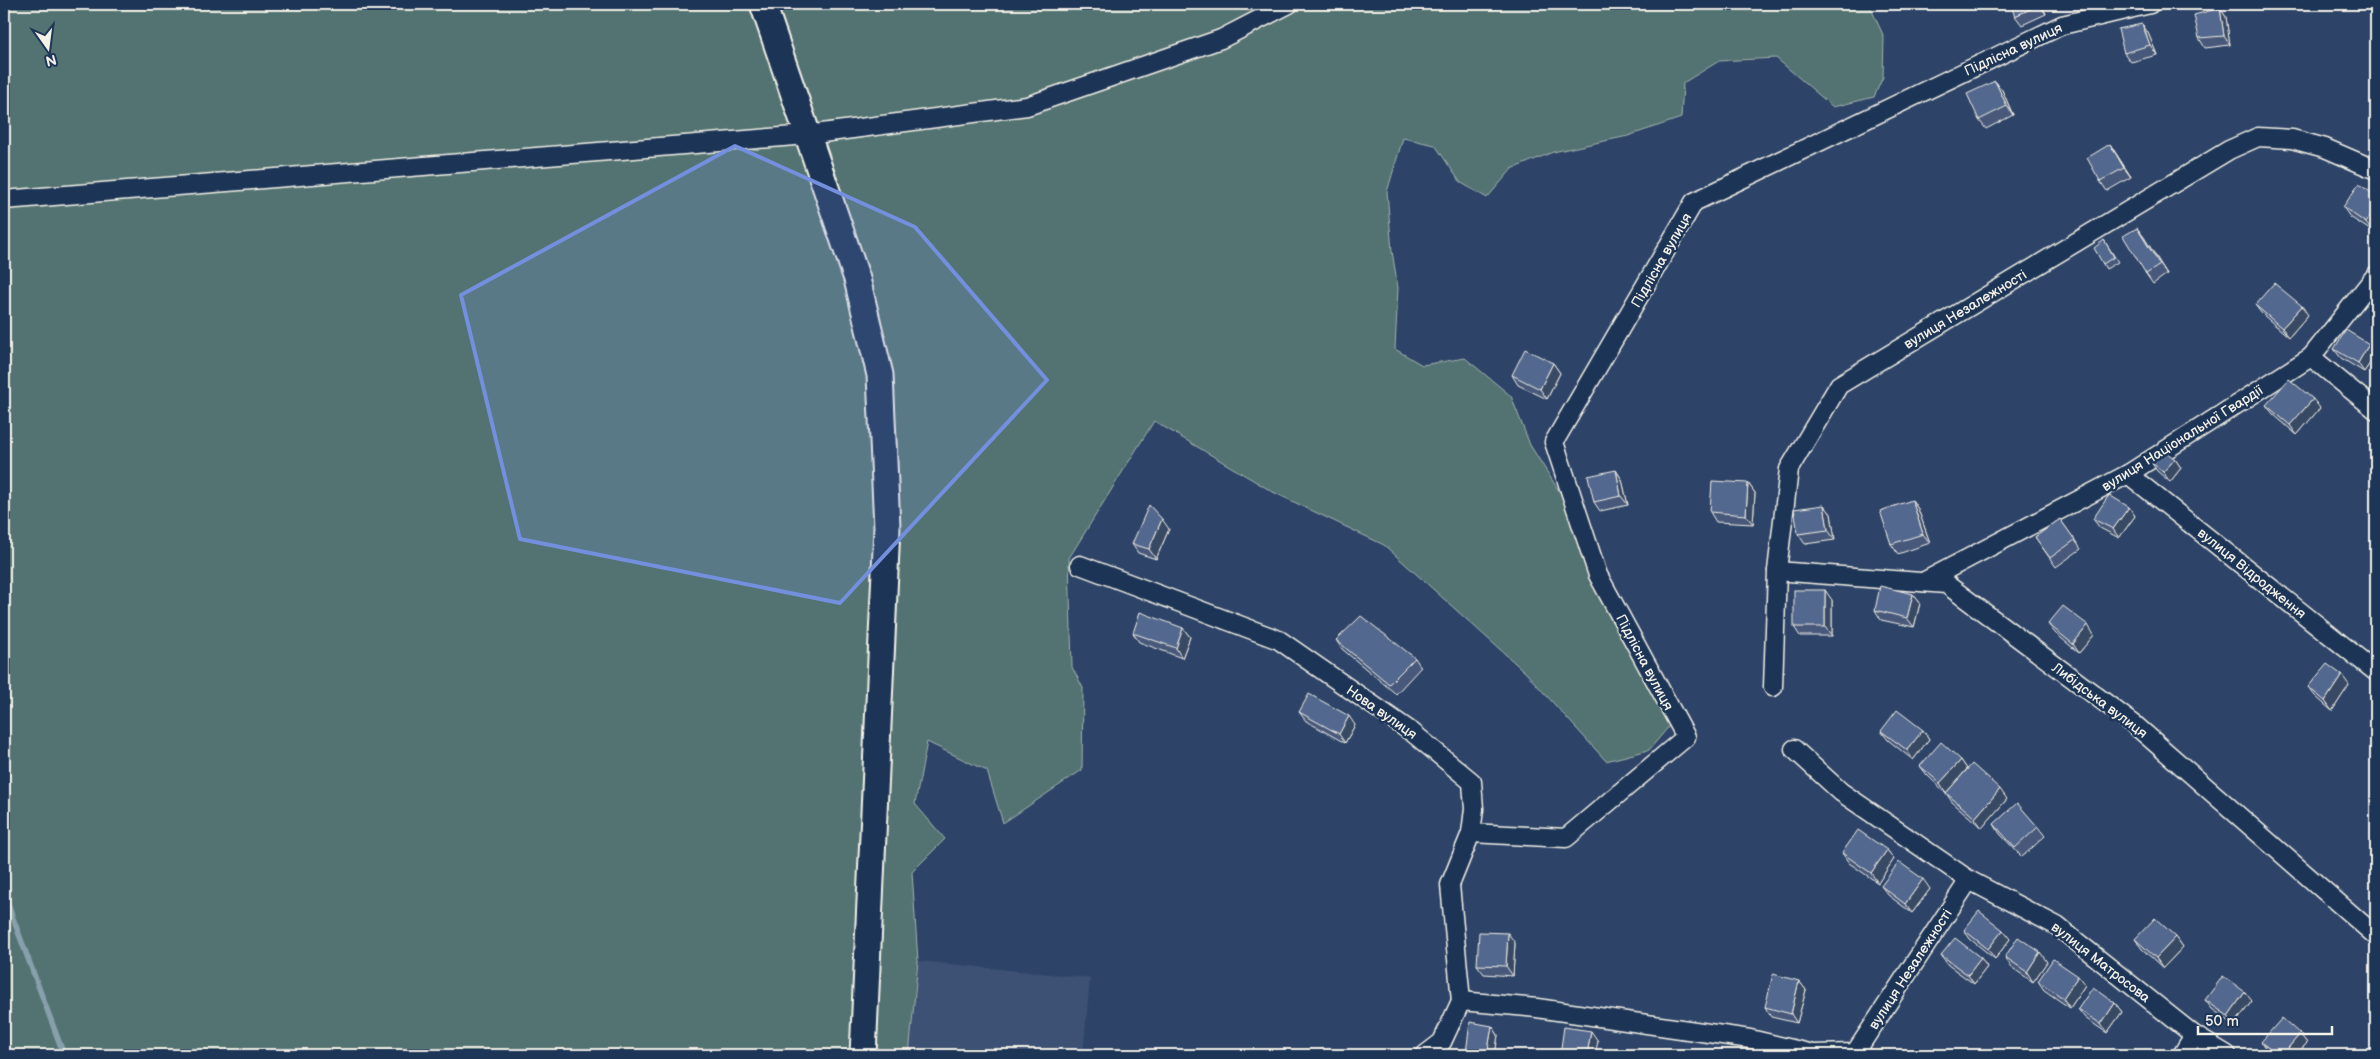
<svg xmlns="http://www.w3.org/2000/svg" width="2380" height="1059" viewBox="0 0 2380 1059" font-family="'Balsamiq Sans',sans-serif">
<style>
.built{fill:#3c5175}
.green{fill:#537372;stroke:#a4b2ad}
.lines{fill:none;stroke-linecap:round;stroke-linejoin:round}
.stream{stroke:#87a0ab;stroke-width:5.5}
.street-casing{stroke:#f4f1e8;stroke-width:21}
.secondary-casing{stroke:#f4f1e8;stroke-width:29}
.street{stroke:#1d3557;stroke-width:18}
.secondary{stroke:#1d3557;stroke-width:25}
.wall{fill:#47597a;stroke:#f4f1e8}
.shaded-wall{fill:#394863;stroke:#f4f1e8}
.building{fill:#52678e;stroke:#f4f1e8}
.marked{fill:#738fde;fill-opacity:0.2;stroke:#738fde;stroke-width:4;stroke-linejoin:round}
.labels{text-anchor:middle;stroke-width:5;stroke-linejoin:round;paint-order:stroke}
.street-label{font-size:14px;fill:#f4f1e8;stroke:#1d3557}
</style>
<rect width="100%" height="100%" fill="#2d4468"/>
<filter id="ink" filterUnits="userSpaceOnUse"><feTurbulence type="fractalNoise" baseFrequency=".02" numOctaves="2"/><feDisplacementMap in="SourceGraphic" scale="10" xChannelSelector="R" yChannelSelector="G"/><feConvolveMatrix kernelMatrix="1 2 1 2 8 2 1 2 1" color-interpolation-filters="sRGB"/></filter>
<g filter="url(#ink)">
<path class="built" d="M918,961l172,17 -7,77h-174z"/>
<path class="green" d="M4,4h1865l15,33 -1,40 -9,20 -41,10 -57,-49 -57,3 -36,22 -2,35 -53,18 -75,16 -41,17 -25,29 -27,-16 -25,-37 -32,-7 -16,54 5,59 6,37 -3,61 27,16 43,-7 46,38 19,49 36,57 115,210 -32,38 -43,11 -81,-89 -141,-127 -111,-53 -119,-71 -85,137 3,109 11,21 -1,82 -79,53 -16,-52 -60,-29 -12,62 30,35 -33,33 6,89 -9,94h-905z"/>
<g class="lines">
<path class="stream" d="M4,894l60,161"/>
<defs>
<g id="street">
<path d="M4,200l803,-65 220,-29 194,-67 68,-35"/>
<path d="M2311,357l65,-82"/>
<path d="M2128,474l248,198"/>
<path d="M1080,565l199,75 134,93 59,49 2,27 -3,24 -21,52 11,116"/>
<path d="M1777,571l169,13 189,141 241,211"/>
<path d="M1923,582l205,-108 183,-117 65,53"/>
<path d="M1773,687l4,-116 12,-102 50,-84 390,-235 29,-13 34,2 33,9 51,22"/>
<path d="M1794,749l47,43 128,88 88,46 137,109 33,20"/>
<path d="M1471,833l95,5 120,-101 -88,-162 -44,-133 140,-240 368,-177 88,-21"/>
<path d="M1425,1055l17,-13 19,-41 76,7 213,31 63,15 42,-1 114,-173"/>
<path d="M2182,1055l12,-20"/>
</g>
<path id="secondary" d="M763,4l94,275 23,96 7,152 -24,528"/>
</defs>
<use href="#street" class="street-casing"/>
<use href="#secondary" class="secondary-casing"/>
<use href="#street" class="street"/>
<use href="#secondary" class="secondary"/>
</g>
<g class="wall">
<path d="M2041,4l5,10 -24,11 -7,-9z"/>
<path d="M2220,8l6,9 4,28 -25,3 -6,-10z"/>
<path d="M2142,24l6,9 9,22 -26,7 -7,-9z"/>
<path d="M1995,81l7,9 11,25 -27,14 -7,-9z"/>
<path d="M2110,144l21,33 -24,14 -7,-10z"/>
<path d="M2376,196l-3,36 -23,-15 -7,-10z"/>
<path d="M2137,228l30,46 -14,10 -7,-10z"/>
<path d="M2104,240l14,22 -12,7 -3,-5z"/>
<path d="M2255,305l53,10 -19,22 -27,-23z"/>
<path d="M2334,349l42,5 -12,18 -23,-14z"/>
<path d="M1553,363l7,10 -13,26 -29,-14 -6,-10z"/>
<path d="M2266,405l54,3 -23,27 -24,-21z"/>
<path d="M2175,459l6,9 -11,14 -13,-11 -6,-9z"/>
<path d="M1616,470l6,10 6,25 -28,6 -6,-9z"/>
<path d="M1748,483l7,10 -2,31 -37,-2 -6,-10z"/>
<path d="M1912,500l6,9 12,34 -32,11 -7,-10z"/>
<path d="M1824,505l7,9 4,26 -30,4 -7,-10z"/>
<path d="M2129,507l6,9 -16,22 -19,-10 -7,-9z"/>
<path d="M2060,519l21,30 -25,18 -21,-30z"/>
<path d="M1169,529l-13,30 -18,-6 -6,-9z"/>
<path d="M1913,594l7,9 -6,24 -33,-7 -6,-10z"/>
<path d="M1832,600v36h-32l-6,-9z"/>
<path d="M2048,624l46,11 -15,18 -24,-20z"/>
<path d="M1183,628l7,9 -8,21 -43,-16 -6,-9z"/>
<path d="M1336,640l79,18 6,9 -25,27 -54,-45z"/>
<path d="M2349,685l-17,26 -17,-15 -7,-9z"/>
<path d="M1299,712l56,13 -10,18 -39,-22z"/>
<path d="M1923,730l6,9 -16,21 -25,-20 -7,-9z"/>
<path d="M1961,760l6,9 40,30 -25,29 -30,-26 -6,-9 -19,-18 -7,-9z"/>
<path d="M1994,824l44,3 7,9 -23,21 -22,-23z"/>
<path d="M1887,850l7,9 -16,24 -29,-20 -7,-10z"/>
<path d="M1881,886l49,3 -18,24 -24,-18z"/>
<path d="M1964,930l46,9 -15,20 -25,-20z"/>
<path d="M2176,937l7,10 -20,21 -21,-19 -7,-10z"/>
<path d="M1515,943l-2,33 -29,-2 -7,-9z"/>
<path d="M1941,955l40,3 6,9 -13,17 -26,-19z"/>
<path d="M2005,957l42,5 -14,20 -22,-15z"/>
<path d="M1799,981l7,9 -9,33 -26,-6 -6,-10z"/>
<path d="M2038,981l47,4 -15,23 -26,-18z"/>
<path d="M2205,1000l47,1 -18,24 -22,-16z"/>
<path d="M2115,1003l7,9 -15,21 -22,-15 -7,-9z"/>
<path d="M1492,1026l6,9 -3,20h-28l-1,-2z"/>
<path d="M2300,1034l7,9 -11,12h-24l-4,-3 -7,-10z"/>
</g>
<g class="shaded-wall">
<path d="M2039,4h2l5,10 -7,-9z"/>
<path d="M2220,8l6,9 4,28 -6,-9z"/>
<path d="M2142,24l6,9 9,22 -7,-10z"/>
<path d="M1995,81l7,9 11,25 -6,-9z"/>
<path d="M2110,144l6,10 15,23 -7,-9z"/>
<path d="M2376,207v19l-3,6 -7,-9z"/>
<path d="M2137,228l7,9 23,37 -7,-9z"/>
<path d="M2302,306l6,9 -19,22 -7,-9z"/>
<path d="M2369,344l7,10 -12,18 -6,-9z"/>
<path d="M1553,363l7,10 -13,26 -7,-10z"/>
<path d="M2313,399l7,9 -23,27 -7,-10z"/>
<path d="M2175,459l6,9 -11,14 -7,-10z"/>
<path d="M1616,470l6,10 6,25 -7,-9z"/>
<path d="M1748,483l7,10 -2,31 -7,-9z"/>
<path d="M1912,500l6,9 12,34 -7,-9z"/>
<path d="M1824,505l7,9 4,26 -7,-10z"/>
<path d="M2129,507l6,9 -16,22 -6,-9z"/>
<path d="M1162,519l7,10 -13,30 -7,-10z"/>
<path d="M1825,590l7,10v36l-7,-9z"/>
<path d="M1913,594l7,9 -6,24 -7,-9z"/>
<path d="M2088,625l6,10 -15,18 -6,-9z"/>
<path d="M1183,628l7,9 -8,21 -6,-10z"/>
<path d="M2342,675l7,10 -17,26 -7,-10z"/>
<path d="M1349,716l6,9 -10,18 -6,-9z"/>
<path d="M1923,730l6,9 -16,21 -6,-10z"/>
<path d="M1961,760l6,9 -21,24 -6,-10z"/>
<path d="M2000,789l7,10 -25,29 -7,-10z"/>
<path d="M1887,850l7,9 -16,24 -7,-10z"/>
<path d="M1923,879l7,10 -18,24 -7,-9z"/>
<path d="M2003,930l7,9 -15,20 -7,-10z"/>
<path d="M1508,933l7,10 -2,33 -7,-10z"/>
<path d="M2176,937l7,10 -20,21 -7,-10z"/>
<path d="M2040,952l7,10 -14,20 -6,-10z"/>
<path d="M1981,958l6,9 -13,17 -6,-9z"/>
<path d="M2078,976l7,9 -15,23 -7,-10z"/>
<path d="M1799,981l7,9 -9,33 -6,-9z"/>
<path d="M2245,992l7,9 -18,24 -6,-9z"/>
<path d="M2115,1003l7,9 -15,21 -6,-9z"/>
<path d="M1492,1026l6,9 -3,20h-8z"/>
<path d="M1591,1031l7,10 -3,14h-8z"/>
<path d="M2300,1034l7,9 -11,12h-14z"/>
</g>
<g class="building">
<path d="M2010,4h29v1l-24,11z"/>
<path d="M2220,8l4,28 -25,2 -5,-23z"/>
<path d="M2142,24l8,21 -26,8 -6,-24z"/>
<path d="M1995,81l12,25 -28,14 -12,-26z"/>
<path d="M2110,144l14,24 -24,13 -13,-23z"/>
<path d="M2359,184l17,12v11l-10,16 -23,-16z"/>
<path d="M2137,228l23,37 -14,9 -23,-38z"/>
<path d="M2104,240l10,17 -11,7 -9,-16z"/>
<path d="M2274,283l28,23 -20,22 -27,-23z"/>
<path d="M2346,330l23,14 -11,19 -24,-14z"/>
<path d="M1525,349l28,14 -13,26 -28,-14z"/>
<path d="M2289,379l24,20 -23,26 -24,-20z"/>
<path d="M2165,451l10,8 -12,13 -12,-10z"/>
<path d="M1616,470l5,26 -27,6 -6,-26z"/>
<path d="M1712,481l36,2 -2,32 -36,-3z"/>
<path d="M2109,495l20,12 -16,22 -20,-10z"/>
<path d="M1912,500l11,34 -32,10 -11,-33z"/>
<path d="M1149,505l13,14 -13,30 -17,-5z"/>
<path d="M1824,505l4,25 -30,4 -4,-25z"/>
<path d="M2060,519l15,21 -25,18 -15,-21z"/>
<path d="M1880,586l33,8 -6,24 -32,-8z"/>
<rect x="1794" y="590" width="31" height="37"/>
<path d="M2063,606l25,19 -15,19 -25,-20z"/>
<path d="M1140,612l43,16 -7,20 -43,-15z"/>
<path d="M1361,616l54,42 -26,26 -53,-44z"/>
<path d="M2327,664l15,11 -17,26 -17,-14z"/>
<path d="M1309,694l40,22 -10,18 -40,-22z"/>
<path d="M1897,710l26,20 -16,20 -26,-19z"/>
<path d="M1941,742l20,18 -21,23 -20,-17z"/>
<path d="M1972,764l28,25 -25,29 -29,-25z"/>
<path d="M2017,803l21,24 -23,21 -21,-24z"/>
<path d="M1858,830l29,20 -16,23 -29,-20z"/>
<path d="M1899,862l24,17 -18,25 -24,-18z"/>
<path d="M1979,911l24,19 -15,19 -24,-19z"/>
<path d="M2155,918l21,19 -20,21 -21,-19z"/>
<path d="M1479,932l29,1 -2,33 -29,-1z"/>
<path d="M2018,937l22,15 -13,20 -22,-15z"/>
<path d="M1955,938l26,20 -13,17 -27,-20z"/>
<path d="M2053,959l25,17 -15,22 -25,-17z"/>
<path d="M1773,974l26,7 -8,33 -26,-7z"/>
<path d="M2223,976l22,16 -17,24 -23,-16z"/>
<path d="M2093,987l22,16 -14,21 -23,-15z"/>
<path d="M2282,1018l18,16 -18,21h-5l-16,-13z"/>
<path d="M1470,1022l22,4 -5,29 -21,-2z"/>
<path d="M1564,1027l27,4 -4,24h-27z"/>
<path d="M2187,1052l4,3h-6z"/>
</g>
</g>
<path class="marked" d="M735,146l180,81 132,153 -207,223 -320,-64 -59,-244z"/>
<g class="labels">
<g class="street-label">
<text transform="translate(2013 49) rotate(-25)" y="5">Підлісна вулиця</text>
<text transform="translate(1661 260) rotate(-60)" y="5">Підлісна вулиця</text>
<text transform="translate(1965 309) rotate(-31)" y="5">вулиця Незалежності</text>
<text transform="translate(2182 438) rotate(-32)" y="5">вулиця Національної Гвардії</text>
<text transform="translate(2252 573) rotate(39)" y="5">вулиця Відродження</text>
<text transform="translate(1645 662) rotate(62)" y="5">Підлісна вулиця</text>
<text transform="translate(2100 700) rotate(37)" y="5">Либідська вулиця</text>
<text transform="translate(1382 712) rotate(35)" y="5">Нова вулиця</text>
<text transform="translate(2101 962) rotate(38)" y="5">вулиця Матросова</text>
<text transform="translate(1910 969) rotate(-57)" y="5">вулиця Незалежності</text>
</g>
</g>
<rect width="2380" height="1059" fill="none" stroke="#1d3557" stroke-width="20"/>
<rect x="10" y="10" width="2360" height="1039" fill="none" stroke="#f4f1e8" stroke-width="2" filter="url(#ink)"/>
<g transform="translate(48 48) rotate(166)" stroke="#1d3557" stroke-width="4" paint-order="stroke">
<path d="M0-4L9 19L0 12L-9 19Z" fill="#f4f1e8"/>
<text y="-8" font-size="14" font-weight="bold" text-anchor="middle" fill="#f4f1e8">N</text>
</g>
<path d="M2198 1026v8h134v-8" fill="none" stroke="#f4f1e8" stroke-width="2.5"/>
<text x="2205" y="1026" font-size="15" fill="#f4f1e8" stroke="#1d3557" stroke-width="4" paint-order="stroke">50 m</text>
</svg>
